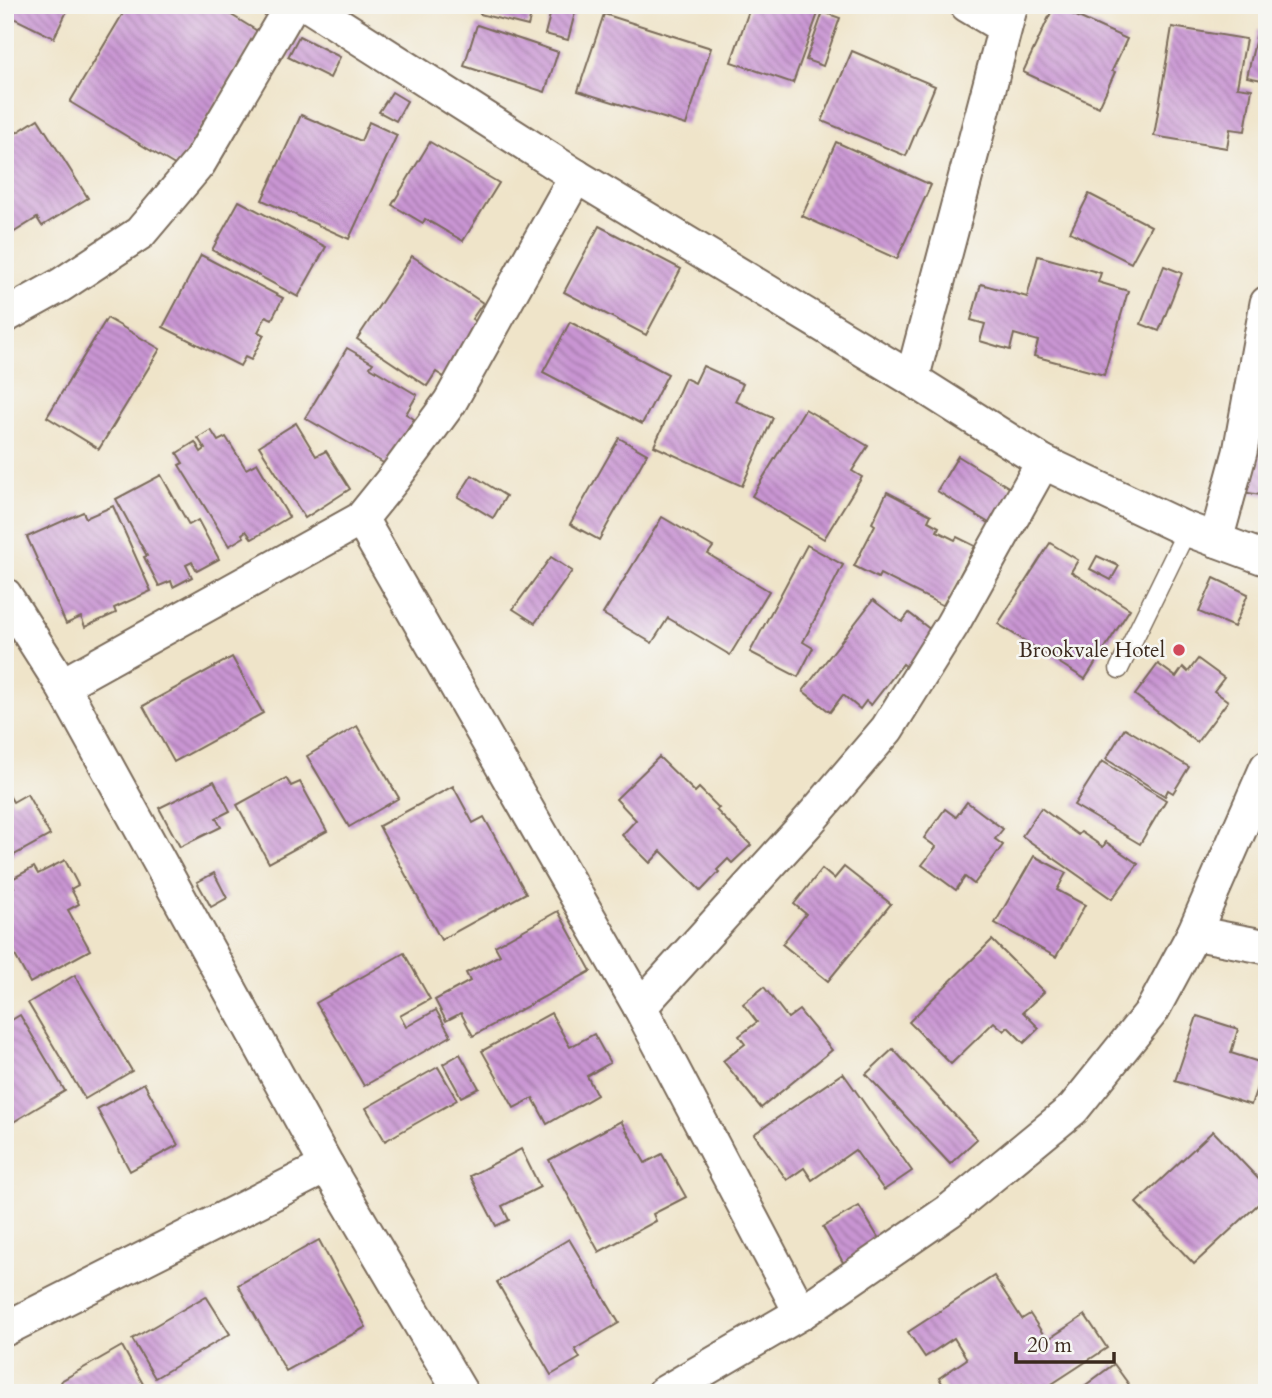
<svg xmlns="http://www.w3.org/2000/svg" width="1272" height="1398" viewBox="0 0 1272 1398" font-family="Cardo,serif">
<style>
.building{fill:url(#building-back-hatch)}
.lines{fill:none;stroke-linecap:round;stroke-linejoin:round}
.lane-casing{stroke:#7a6b5a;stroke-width:21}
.street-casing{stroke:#7a6b5a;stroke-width:37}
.lane{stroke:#fff;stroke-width:18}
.street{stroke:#fff;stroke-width:33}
.poi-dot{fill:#d1495b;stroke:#f6f6f2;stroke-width:2.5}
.labels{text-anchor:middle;stroke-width:5;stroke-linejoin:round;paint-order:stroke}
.poi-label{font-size:21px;fill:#3b2a1e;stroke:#f6f6f2;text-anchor:end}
</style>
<defs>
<pattern id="building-back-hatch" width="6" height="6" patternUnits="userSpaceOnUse" patternTransform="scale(1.75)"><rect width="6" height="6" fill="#c995d3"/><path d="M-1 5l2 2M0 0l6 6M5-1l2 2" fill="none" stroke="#a47aab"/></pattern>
</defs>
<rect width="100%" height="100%" fill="#f6f6f2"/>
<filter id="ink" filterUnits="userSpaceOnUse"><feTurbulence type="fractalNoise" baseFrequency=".0143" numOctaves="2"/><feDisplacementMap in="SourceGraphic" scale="14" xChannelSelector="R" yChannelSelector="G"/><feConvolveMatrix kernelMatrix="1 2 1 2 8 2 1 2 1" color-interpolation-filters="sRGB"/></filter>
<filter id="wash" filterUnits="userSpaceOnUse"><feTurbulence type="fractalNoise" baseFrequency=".00686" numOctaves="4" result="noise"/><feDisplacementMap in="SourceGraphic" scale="28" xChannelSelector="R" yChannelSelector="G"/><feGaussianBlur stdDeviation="1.57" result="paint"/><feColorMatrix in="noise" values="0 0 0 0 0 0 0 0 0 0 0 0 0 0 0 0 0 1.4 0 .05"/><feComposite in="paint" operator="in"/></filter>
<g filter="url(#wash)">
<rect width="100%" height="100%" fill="#efe4c9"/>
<g id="blocks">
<g class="building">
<path d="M5,5h65l-16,33 -49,-24z"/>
<path d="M128,5h87l44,27 -81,135 -108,-65z"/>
<path d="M482,5h95l-9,35 -23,-6 5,-19 -18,-4 -4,15 -48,-12z"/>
<path d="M751,5h14l12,4 1,-4h43l-28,78 -62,-21z"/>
<path d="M1054,6l73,33 -15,32 3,1 -16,35 -76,-35z"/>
<path d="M823,12l17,6 -17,48 -17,-6z"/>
<path d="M604,14l107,34 -25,77 -108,-34z"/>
<path d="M477,25l81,27 -13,40 -81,-26z"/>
<path d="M1172,27l74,12 -9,48 15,2 -7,42 -15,-2 -3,19 -73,-12z"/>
<path d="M1258,29l9,2v50l-20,-4z"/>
<path d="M299,36l41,21 -10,21 -42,-21z"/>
<path d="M852,51l83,35 -29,70 -84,-35z"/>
<path d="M392,92l15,9 -11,20 -17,-9z"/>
<path d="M301,115l60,26 8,-19 28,13 -48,104 -87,-39z"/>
<path d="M38,119l50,79 -46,28 -5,-8 -29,18 -3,-4v-92z"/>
<path d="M430,142l69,41 -36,58 -38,-22 -2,4 -31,-18z"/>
<path d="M836,142l95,43 -34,74 -95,-43z"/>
<path d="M1089,194l62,32 -20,37 -61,-31z"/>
<path d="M239,201l87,46 -28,50 -86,-47z"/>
<path d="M599,226l82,43 -35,66 -82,-43z"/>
<path d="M201,255l82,43 -11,21 -6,-3 -8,16 6,3 -13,25 -6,-3 -5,9 -77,-39z"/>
<path d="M412,256l71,47 -11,16 11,7 -36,53 -11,-7 -9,14 -70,-47z"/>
<path d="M1038,256l63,17 -3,9 30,9 -24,84 -70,-19 4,-15 -24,-7 -4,16 -30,-9 5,-17 -14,-4 10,-36 46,13z"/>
<path d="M1164,266l18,7 -23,58 -18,-7z"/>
<path d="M107,318l53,31 -61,100 -52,-32z"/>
<path d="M570,322l98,52 -26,50 -99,-52z"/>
<path d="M347,348l26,15 -3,4 47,28 -11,19 8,5 -27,46 -82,-47z"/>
<path d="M703,366l40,18 -8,17 38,17 -31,68 -88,-40 31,-68 10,5z"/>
<path d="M1267,389v107l-25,-4z"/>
<path d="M805,409l63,37 -16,25 10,6 -38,62 -72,-43z"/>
<path d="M296,423l20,33 10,-5 24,38 -45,29 -46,-72z"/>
<path d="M211,430l7,11 8,-4 20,32 11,-6 32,54 -37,22 -6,-8 -4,3 2,3 -15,9 -50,-81 4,-2 -6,-10 18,-11 6,10 4,-3 -7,-11z"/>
<path d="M619,438l28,16 -48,86 -29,-16z"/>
<path d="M958,456l57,35 -21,35 -57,-35z"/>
<path d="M161,475l28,50 9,-5 21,39 -22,12 -5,-9 -6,3 6,12 -19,10 -2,-6 -12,5 -15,-29 3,-1 -31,-57z"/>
<path d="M472,475l34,21 -13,22 -35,-21z"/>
<path d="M887,492l44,23 -3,6 11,6 -2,4 18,9 2,-3 18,9 -31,60 -64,-32 -2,4 -24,-12 21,-41 -3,-2z"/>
<path d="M113,506l38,85 -37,17 2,5 -31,14 -4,-10 -15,7 -39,-87 56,-25 3,6z"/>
<path d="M662,517l51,30 -5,7 61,37 -39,64 -62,-37 -16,25 -49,-29z"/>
<path d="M1050,543l28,17 -7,12 59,37 -45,70 -87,-55z"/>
<path d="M807,545l36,20 -40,77 10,6 -15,29 -48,-25z"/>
<path d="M1097,556l22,10 -8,14 -21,-11z"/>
<path d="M551,557l21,14 -37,52 -22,-14z"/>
<path d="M1214,578l34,16 -14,33 -35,-15z"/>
<path d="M873,600l29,22 7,-9 27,21 -27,35 -6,-5 -32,41 -5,-4 -6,8 -17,-14 -13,17 -27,-21z"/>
<path d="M232,657l31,56 -89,49 -31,-56z"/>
<path d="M1198,659l26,19 -10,13 14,10 -31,41 -62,-47 23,-31 18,13 7,-10 5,5z"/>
<path d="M357,726l42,72 -50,29 -42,-71z"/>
<path d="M1125,728l64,39 -16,26 -5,-3 -3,6 -59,-37z"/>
<path d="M659,757l36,35 4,-4 20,20 -3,2 35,35 -19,18 -4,-4 -11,11 2,2 -18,19 -40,-40 -11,12 -28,-28 14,-15 -20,-21z"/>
<path d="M1102,761l64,39 -26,44 -66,-39z"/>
<path d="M286,778l5,8 9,-4 27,49 -58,32 -32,-58z"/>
<path d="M214,781l16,30 -14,7 5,9 -41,20 -21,-39z"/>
<path d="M453,786l20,37 11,-6 42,76 -85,47 -62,-114z"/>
<path d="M5,788l8,14 14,-8 23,41 -45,25z"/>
<path d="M967,802l36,27 -8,10 8,6 -29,39 -9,-7 -9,13 -34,-25 14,-18 -12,-9 21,-29 11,8z"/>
<path d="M1041,808l37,27 3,-3 22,15 3,-5 32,22 -26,35 -90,-63z"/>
<path d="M1034,856l32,17 -9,17 28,15 -29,52 -61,-34z"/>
<path d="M65,860l13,25 -7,4 8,15 -11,6 22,40 -60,33 -25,-46v-45l9,-5 -4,-7 24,-13 4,7z"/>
<path d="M844,867l47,37 -63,77 -46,-37 24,-30 -12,-10 28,-35 12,10z"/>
<path d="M214,873l13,25 -16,9 -14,-25z"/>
<path d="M558,911l33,60 -118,65 -12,-23 -15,8 -11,-21 35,-19 -4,-8 34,-18 -5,-9z"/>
<path d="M992,940l52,52 -21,20 16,16 -15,15 -16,-16 -4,4 -10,-9 -43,42 -42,-42z"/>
<path d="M404,953l26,46 -30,17 6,11 30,-17 15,26 -87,50 -48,-83z"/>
<path d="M75,975l57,96 -47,28 -57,-96z"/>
<path d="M764,987l24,31 11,-8 33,40 -71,58 -38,-47 22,-17 -6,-8 18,-14 -14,-18z"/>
<path d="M551,1013l19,34 24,-13 16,29 -23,13 10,19 -50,29 -14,-26 -19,10 -32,-57z"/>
<path d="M20,1015l45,76 -60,36v-103z"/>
<path d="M1197,1016l41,13 -7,24 34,11 -14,41 -76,-24z"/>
<path d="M893,1049l84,90 -27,25 -84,-90z"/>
<path d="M460,1054l19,34 -18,9 -18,-33z"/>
<path d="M438,1067l19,33 -72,41 -19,-33z"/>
<path d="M843,1073l69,98 -28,19 -29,-40 -43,30 -8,-12 -17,12 -33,-46z"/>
<path d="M144,1083l34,62 -48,26 -33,-62z"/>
<path d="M621,1121l24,42 17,-9 24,43 -33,17 3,7 -57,31 -50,-92z"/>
<path d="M1213,1131l54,57v8l-73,68 -58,-61z"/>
<path d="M521,1149l19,38 -38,19 7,14 -13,6 -26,-50z"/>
<path d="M859,1206l22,36 -37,22 -21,-37z"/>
<path d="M569,1239l50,84 -44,26 5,9 -29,17 -54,-93z"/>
<path d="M319,1240l47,87 -80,44 -48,-86z"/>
<path d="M994,1276l28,43 8,-5 17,26 38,-25 22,33 -69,45h-10l-6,-9 -14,9h-60l-9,-15 28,-19 -13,-21 -29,19 -17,-25z"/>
<path d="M206,1296l24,38 -75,44 -23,-39z"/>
<path d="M122,1346l26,47h-81l-6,-12z"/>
<path d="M1114,1364l21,29h-60z"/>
</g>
</g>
</g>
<g filter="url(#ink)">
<use href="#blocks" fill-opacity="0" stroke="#7a6b5a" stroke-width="2"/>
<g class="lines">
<defs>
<path id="lane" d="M1119,669l68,-139"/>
<g id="street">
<path d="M308,5l268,171 336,203 131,83 138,65 86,32"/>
<path d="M967,5l37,22"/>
<path d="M5,316l56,-31 79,-52 59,-70 93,-158"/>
<path d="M912,379l99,-374"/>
<path d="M361,519l279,488 161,306"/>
<path d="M1216,540l24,-88 27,-149"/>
<path d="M5,595l57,90 265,481 134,227"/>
<path d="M62,685l299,-166 33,-41 56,-76 126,-226"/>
<path d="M1194,933l73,14"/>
<path d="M640,1007l167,-184 80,-94 65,-104 91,-163"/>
<path d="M5,1329l322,-163"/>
<path d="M664,1393l137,-80 148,-102 124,-102 79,-98 42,-78 73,-166"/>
</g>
</defs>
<use href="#lane" class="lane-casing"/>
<use href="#street" class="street-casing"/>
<use href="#lane" class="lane"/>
<use href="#street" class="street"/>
</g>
</g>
<circle class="poi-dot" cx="1179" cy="650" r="7"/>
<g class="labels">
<g class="poi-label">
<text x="1165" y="657">Brookvale Hotel</text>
</g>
</g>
<rect width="1272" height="1398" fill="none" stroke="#f6f6f2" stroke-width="28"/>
<path d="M1016 1352v10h98v-10" fill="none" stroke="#3b2a1e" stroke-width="3.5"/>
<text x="1027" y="1352" font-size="21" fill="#3b2a1e" stroke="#f6f6f2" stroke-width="5" paint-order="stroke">20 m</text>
</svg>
